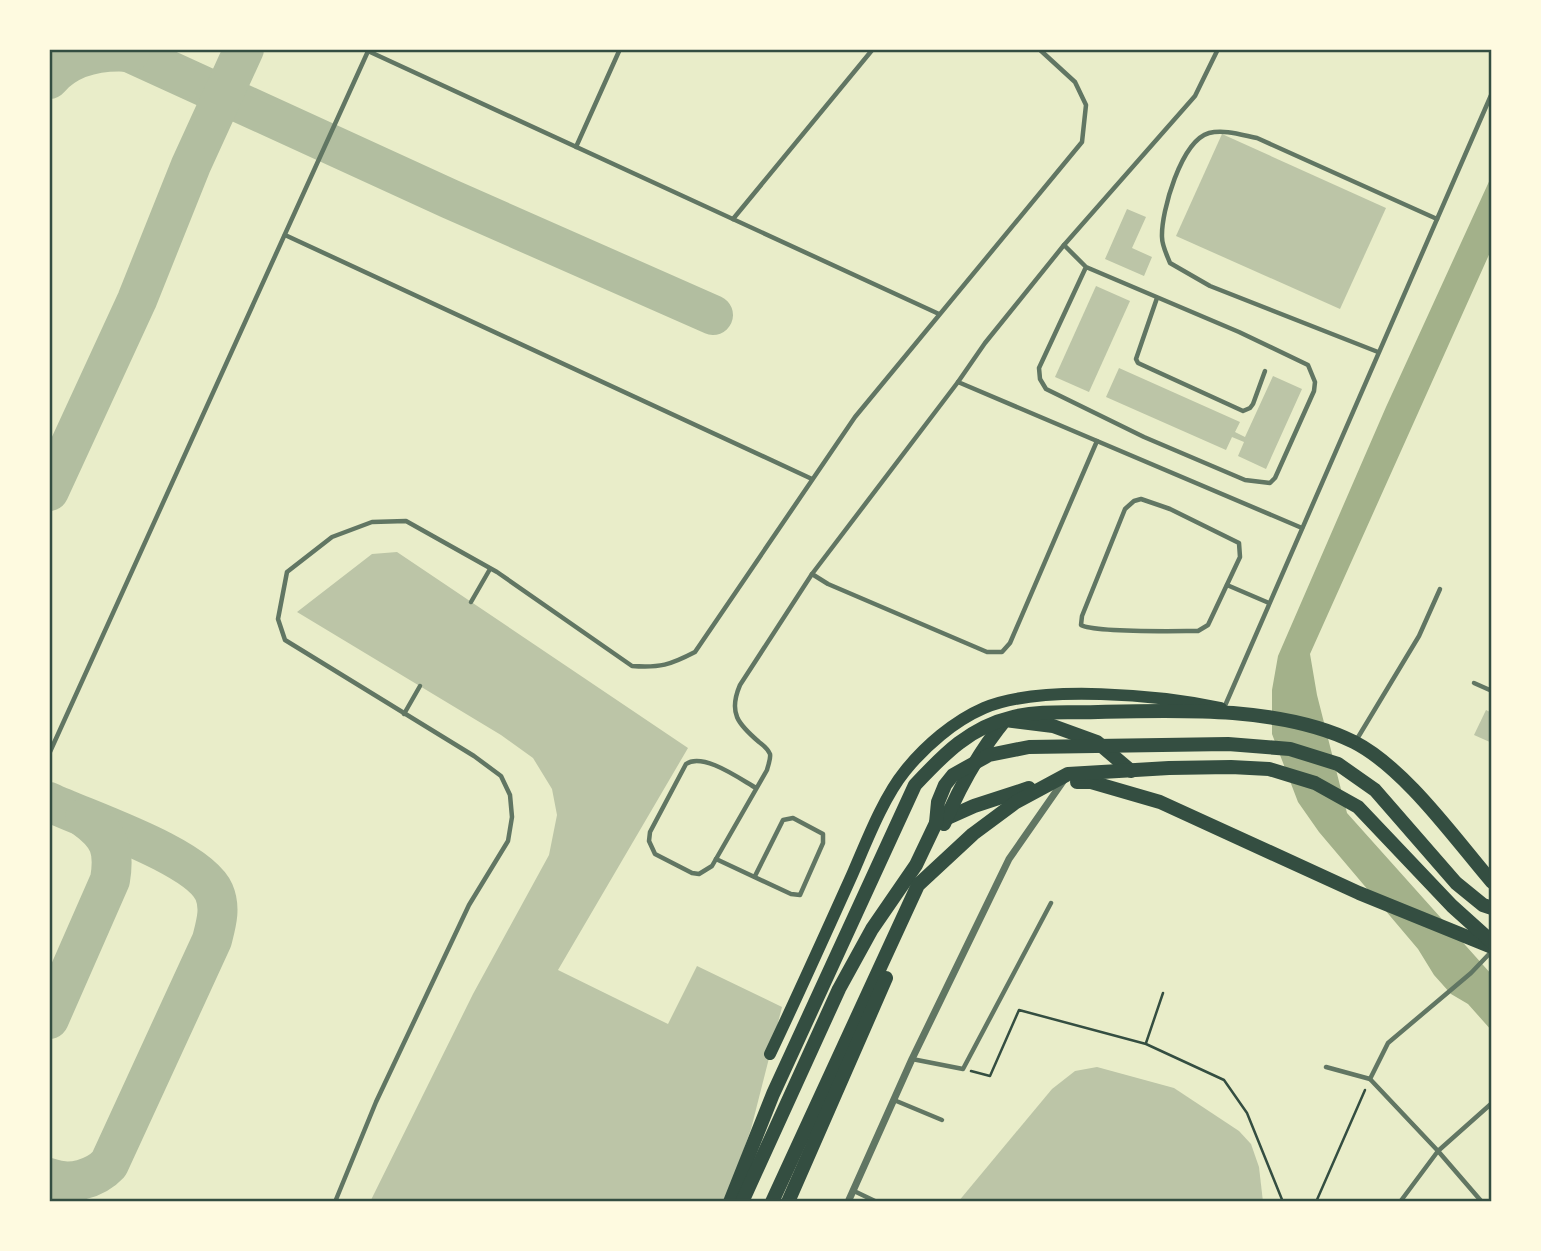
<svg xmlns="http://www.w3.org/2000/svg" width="1541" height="1251" viewBox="0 0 1541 1251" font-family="'IBM Plex Serif',serif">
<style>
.water{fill:#a3b18a}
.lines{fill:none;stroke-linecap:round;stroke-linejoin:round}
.taxiway{stroke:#b2bea0;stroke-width:40}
.building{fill:#bcc5a7}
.path{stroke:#344e41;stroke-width:2.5}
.service{stroke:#617663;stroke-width:4.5}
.minor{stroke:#617663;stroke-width:7}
.secondary{stroke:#344e41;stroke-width:12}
.primary{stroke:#344e41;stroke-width:14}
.neatline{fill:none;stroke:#344e41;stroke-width:2.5}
</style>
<rect width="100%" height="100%" fill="#e9edc9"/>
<path class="water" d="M1492,175v73l-182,406 7,41 30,118 145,162v56l-24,-27 -17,-10 -17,-19 -16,-26 -99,-117 -21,-30 -26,-68v-44l6,-34 108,-249z"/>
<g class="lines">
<g class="taxiway">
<path d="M122,49l328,150 263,116"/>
<path d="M49,79c21,-24 51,-29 81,-27l-3,-3"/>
<path d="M49,491l88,-191 54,-135 53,-116"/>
<path d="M49,802c38,18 149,54 165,90 7,16 2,32 -2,48l-103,224c-14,15 -39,22 -60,14"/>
<path d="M49,1019l61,-139c5,-30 0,-44 -25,-62"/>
</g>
</g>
<g class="building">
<path d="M1222,134l164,74 -46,101 -164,-73z"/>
<path d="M1127,209l19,8 -14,31 20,9 -8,19 -39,-17z"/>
<path d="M1096,286l34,15 -41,91 -34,-15z"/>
<path d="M1119,368l121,54 -5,10 10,5 28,-61 29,13 -36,80 -28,-13 6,-14 -12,-5 -6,13 -120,-53z"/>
<path d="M397,552l291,196 -130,222 110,54 29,-58 85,41 -31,122 -26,73h-355l103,-208 76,-139 8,-40 -5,-26 -19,-31 -32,-23 -204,-123 75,-58z"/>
<path d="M1486,710l6,3v30l-18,-8z"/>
<path d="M1097,1067l77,21 65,43 12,13 8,23 4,35h-305l94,-113 23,-18z"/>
</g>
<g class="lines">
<g class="path">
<path d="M1146,1043l17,-50"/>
<path d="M971,1071l19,5 29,-66 127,34 78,36 23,33 36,89"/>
<path d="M1316,1202l49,-112"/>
</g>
<g class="service">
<path d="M1218,49l-23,47 -131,149 -79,98 -27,39 344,146"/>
<path d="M368,51l571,263"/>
<path d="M576,147l44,-98"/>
<path d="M733,219l140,-170"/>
<path d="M285,235l527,244"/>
<path d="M1064,245l22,22 -47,101 1,11 6,10 98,48 101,43 25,3 5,-5 39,-87 1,-9 -7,-17 -69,-33 -153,-65"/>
<path d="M1157,298l-21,61 2,4 105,48 7,-3 3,-4 12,-33"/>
<path d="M1378,352l-168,-66 -40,-23c-3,-8 -8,-17 -8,-26 -1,-25 19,-96 47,-104 15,-4 33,2 48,5l180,81"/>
<path d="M1141,499l29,10 69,34 1,14 -32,68 -10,6c-21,0 -103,2 -117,-6l1,-9 43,-107 9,-8z"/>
<path d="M812,574l16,10 159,68h15l8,-9 87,-202"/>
<path d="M1227,585l42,18"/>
<path d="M471,602l19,-33"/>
<path d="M1474,683l18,8"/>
<path d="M1224,708l268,-615"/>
<path d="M404,714l16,-28"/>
<path d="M1357,739l62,-103 21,-47"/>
<path d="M49,754l320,-705"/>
<path d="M756,788c-16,-9 -53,-36 -70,-24l-36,68 -1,9 6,13 37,19 7,1 13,-8 55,-96c1,-5 4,-11 3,-16 -2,-5 -7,-9 -11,-12 -21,-18 -31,-29 -19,-57l72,-111 146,-192"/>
<path d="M716,859l75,35 9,1 23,-52v-9l-30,-16 -10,2 -28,56"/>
<path d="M912,1059l51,10 88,-166"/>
<path d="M1326,1067l44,12 18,-36 83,-70 21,-22"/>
<path d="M1370,1079l68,72 44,51"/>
<path d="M894,1100l48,20"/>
<path d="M854,1191l23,11"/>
<path d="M335,1202l41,-100 93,-197 39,-64 4,-24 -2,-22 -9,-19 -27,-20 -189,-116 -7,-21 9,-47 45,-35 40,-15 34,-1 91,51 135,94c28,2 38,-1 63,-14l160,-235 227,-275 4,-37 -11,-23 -36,-33"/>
<path d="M1400,1202l38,-51 54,-48"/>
</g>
<path class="minor" d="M848,1202l64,-143 97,-200 55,-79"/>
<path class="secondary" d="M770,1054c28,-59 55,-119 82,-179 14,-32 31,-77 53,-104 20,-25 49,-50 79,-63 57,-24 176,-13 237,0"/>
<g class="primary">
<path d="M1077,782h14l69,20 199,91 133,54"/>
<path d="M936,823l38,-17 55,-18"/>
<path d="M944,824c16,-38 35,-72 61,-104l48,6 44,16 34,29"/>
<path d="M730,1202l43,-108 142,-309c29,-31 55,-58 98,-68 27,-7 57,-4 85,-5 79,-2 184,-6 256,30 51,26 101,97 138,140"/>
<path d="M742,1202l97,-213 33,-60 44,-64 20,-42 2,-21 7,-17 8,-10 36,-20 40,-8 199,-3 62,5 48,15 37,26 81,93 27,22 9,3"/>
<path d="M772,1202l146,-317 55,-51 43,-32 52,-28 101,-6 62,-1 38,2 46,14 43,24 94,99 40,36"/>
<path d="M788,1202l98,-224"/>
</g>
</g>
<rect width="1541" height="1251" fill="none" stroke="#fefae0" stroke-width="102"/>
<rect x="51" y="51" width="1439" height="1149" class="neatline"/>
</svg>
